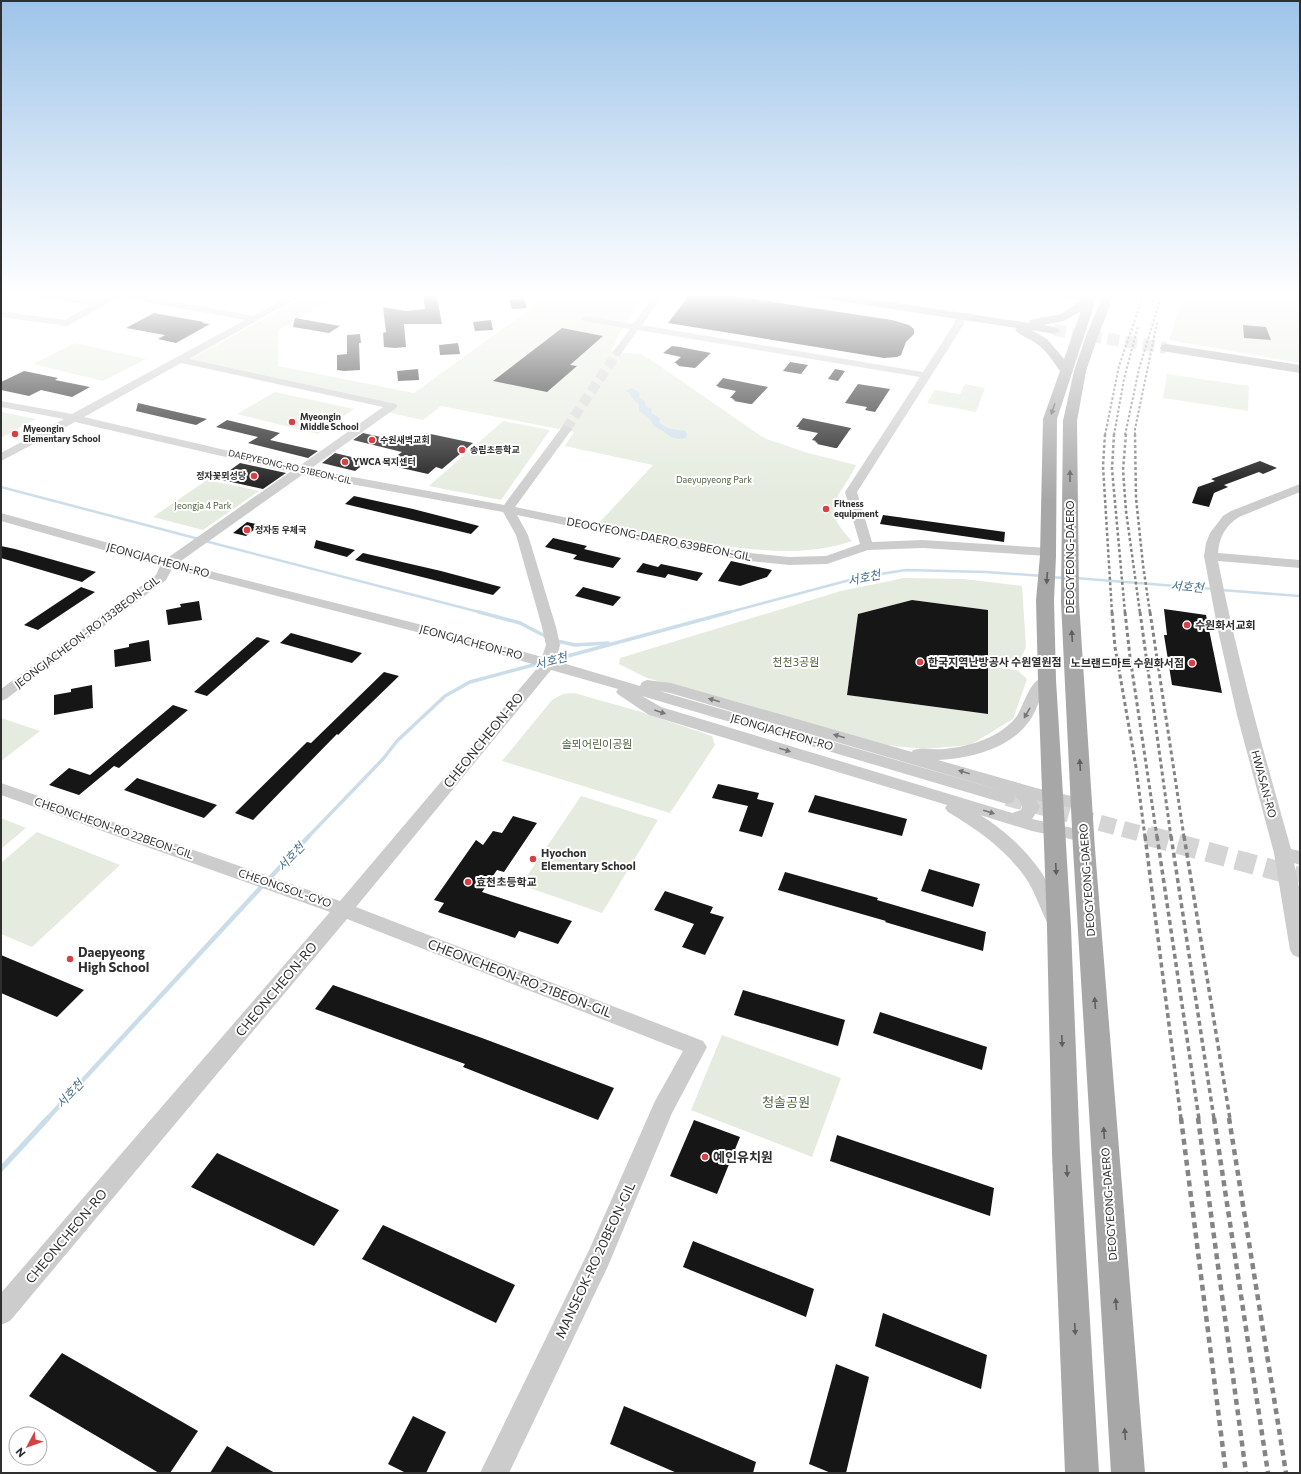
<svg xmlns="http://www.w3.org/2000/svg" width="1301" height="1474" viewBox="0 0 1301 1474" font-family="Commissioner,'Noto Sans KR',sans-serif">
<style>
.green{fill:#e5ebde}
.water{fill:#ccddea}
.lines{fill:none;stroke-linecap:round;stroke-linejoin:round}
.stream-far3{stroke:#ccddea;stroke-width:2.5}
.stream-far2{stroke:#ccddea;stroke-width:3.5}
.stream-far1{stroke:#ccddea;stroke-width:4.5}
.stream{stroke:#ccddea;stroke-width:5.5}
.building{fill:#161616}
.minor-tunnel-far2{stroke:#d5d5d5;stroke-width:10;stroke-dasharray:10 5;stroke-linecap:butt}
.minor-tunnel-far1{stroke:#d5d5d5;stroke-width:16;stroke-dasharray:16 8;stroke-linecap:butt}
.minor-tunnel{stroke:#d5d5d5;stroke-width:20;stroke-dasharray:20 10;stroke-linecap:butt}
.major-tunnel{stroke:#d5d5d5;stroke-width:12;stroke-dasharray:12 6;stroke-linecap:butt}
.minor{fill:#ccc;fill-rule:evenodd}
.major{fill:#a7a7a7;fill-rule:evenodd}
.rail-far4{stroke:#848484;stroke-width:2;stroke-dasharray:2.5 2;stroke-linecap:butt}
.rail-far3{stroke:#848484;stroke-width:2.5;stroke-dasharray:3 2.5;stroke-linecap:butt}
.rail-far2{stroke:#848484;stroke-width:3;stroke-dasharray:4 3;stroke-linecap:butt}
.rail-far1{stroke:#848484;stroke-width:3.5;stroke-dasharray:5 3.5;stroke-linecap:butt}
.rail{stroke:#848484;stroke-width:4.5;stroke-dasharray:6 4.5;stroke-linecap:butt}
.oneway{fill:#5f5f5f}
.oneway2{fill:#767676}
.poi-dot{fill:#d84045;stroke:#fff;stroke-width:1.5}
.labels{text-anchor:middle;stroke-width:4;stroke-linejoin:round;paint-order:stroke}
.far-poi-label{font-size:9px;font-weight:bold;fill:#2f2f2f;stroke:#fff;text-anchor:start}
.far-street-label{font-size:9px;fill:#2f2f2f;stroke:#fff}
.far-park-label{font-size:9px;fill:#516840;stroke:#fff}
.street-label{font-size:11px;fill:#2f2f2f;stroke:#fff}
.poi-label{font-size:11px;font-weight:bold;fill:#2f2f2f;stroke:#fff;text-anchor:start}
.park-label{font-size:11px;fill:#516840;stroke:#fff}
.water-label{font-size:12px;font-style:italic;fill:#436d8c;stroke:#fff}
.near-street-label{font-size:13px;fill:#2f2f2f;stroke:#fff}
.near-poi-label{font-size:13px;font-weight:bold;fill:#2f2f2f;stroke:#fff;text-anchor:start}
.near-park-label{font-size:13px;fill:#516840;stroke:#fff}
</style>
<rect width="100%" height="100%" fill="#fff"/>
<g class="green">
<path d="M311,293h33l-66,37v36l136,27 138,-100h94l-30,46v3l-6,10 31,2 10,6 113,78 44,15 48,12c-16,35 -39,40 -4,76 -56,19 -116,7 -173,-3 -27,-5 -54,-9 -81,-14l55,-59 -88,-19 9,-14 -133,-26 -18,14 -37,-8 9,-7 -206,-45z"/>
<path d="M1184,293h116v70l-131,-23z"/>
<path d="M75,343l71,16 -43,22 -70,-17z"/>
<path d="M1167,374l82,12 -1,25 -85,-13z"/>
<path d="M965,384l20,4 -9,24 -49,-9 8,-13 25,4z"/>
<path d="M275,392l79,17 -36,25 -81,-20z"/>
<path d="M1,412l35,7 -35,19z"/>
<path d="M503,421l47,9 -49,70 -72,-14z"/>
<path d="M207,480l52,11 -56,39 -50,-13z"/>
<path d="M904,578l60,1 58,7 4,61 -6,13 -32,-4 -1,-46 -75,-10 -54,14 -11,81 141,19v-47l29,3 10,9 -14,40 -43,26 -47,4 -36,-4 -240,-67 -28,-14 1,-6 221,-67z"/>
<path d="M574,693l64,18 74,25 3,9 -45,68 -168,-52 50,-61 11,-6z"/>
<path d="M1,718l39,13 -39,30z"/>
<path d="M581,796l77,24 -56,93 -81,-28z"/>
<path d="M1,818l25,10 -25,21z"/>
<path d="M37,832l83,33 -88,82 -31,-13v-71z"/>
<path d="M722,1035l119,43 -29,79 -121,-47z"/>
</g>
<path class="water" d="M632,388l8,5 -1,4 6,4 1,6 6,2 -1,4 9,5 -1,4c7,8 16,7 26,9l2,3 -1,4 -8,1 -7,-2 -8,-6 -9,-5 -4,-7 -11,-8v-6l-8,-9 -1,-3 -5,-2z"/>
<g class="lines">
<g class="stream-far3">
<path d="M1,487l198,52"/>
<path d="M205,541l278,72"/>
<path d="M1051,577l14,1"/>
<path d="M1075,578l139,11"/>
<path d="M1221,590l79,6"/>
<path d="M726,613l135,-36 45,-7 80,2 57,4"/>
</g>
<g class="stream-far2">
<path d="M479,612l41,11 27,14"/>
<path d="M557,641l18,4 33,-2"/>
<path d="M553,660l177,-48"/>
<path d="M308,837l75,-78 14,-18 48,-45 25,-14 67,-18"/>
</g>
<g class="stream-far1">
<path d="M268,880l41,-44"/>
<path d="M47,1119l217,-235"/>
</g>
<path class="stream" d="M1,1169l47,-51"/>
</g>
<g class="building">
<path d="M423,293h13l6,31h-38l2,23 -11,1 -11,-1 -1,-14 3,-1 -3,-25 23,4 19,-2z"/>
<path d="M691,293h24l177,27 17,5 5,4v5l-8,8 -5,13 -4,2 -13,1 -216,-35z"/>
<path d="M524,299l3,9 -15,1 -3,-9z"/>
<path d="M154,313l50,9 -2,1 8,1 -34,19 -18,-4 7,-4 -39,-7z"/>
<path d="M295,318l45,8 -11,7 -36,-6z"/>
<path d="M491,320l2,10 -18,1 -2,-9z"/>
<path d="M1243,325l23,2 5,13 -27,-2z"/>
<path d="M562,328l41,8 -33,29 7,1 -30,26 -54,-11z"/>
<path d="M360,334l1,9h-2l1,27 -16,1 -7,-1v-15l10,-1v-19z"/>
<path d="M458,343l2,11 -20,1 -1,-10z"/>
<path d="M672,346l8,1 31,6 -16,15 -17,-2 1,-1 -3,-1 1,-1h-3l7,-6 -18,-4z"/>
<path d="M790,362l18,3 -7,9 -18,-3z"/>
<path d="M418,369l1,11 -21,1 -1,-10z"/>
<path d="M835,369l10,2 -7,10 -10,-2z"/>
<path d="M24,371l34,7 -3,2 35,7 -18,10 -31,-7 -12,6 -28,-6v-8z"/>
<path d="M723,378l45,9 -16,17h-2l-16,-3 1,-1 -3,-1 1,-1h-3l6,-7 -19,-4 2,-1h-3z"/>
<path d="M858,384l32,5 -15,23 -10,-2 2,-3 -22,-4z"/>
<path d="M138,403l69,16 -11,6 -60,-14z"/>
<path d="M803,418l48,10 -14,20h-2l-18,-4 1,-1 -3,-1 1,-1 -4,-1 6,-7 -20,-4 1,-2h-3z"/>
<path d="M227,420l53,13 -10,7 48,11 -10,7 -60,-15 10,-6 -42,-10z"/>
<path d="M363,433l49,11 14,-11 47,10 -31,26 -6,-2 -8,7 -31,-7 6,-4 -12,-3 11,-8 -49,-12z"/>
<path d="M335,453l33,8 -13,10 -33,-8z"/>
<path d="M1260,461l17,7 -14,6 -4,-2 -35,13 4,2 -14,6 -5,14 -17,-4 6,-16 17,-6 -4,-2z"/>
<path d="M240,463l46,10 -23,16 -45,-10z"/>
<path d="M354,496l59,13 66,17 -8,8 -126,-30z"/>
<path d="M883,515l122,17 -1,10 -124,-18z"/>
<path d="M247,522l13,3 -14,11 -13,-3z"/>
<path d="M553,538l34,8 -3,3 37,9 -8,10 -40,-9 4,-4 -32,-8z"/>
<path d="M316,540l39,10 -8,7 -33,-9z"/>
<path d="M1,546l14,3 81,23 -14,10 -81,-24z"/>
<path d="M363,553l78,18 60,16 -8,8 -138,-35z"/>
<path d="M731,561l41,9 -5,7 -27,9 -22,-5z"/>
<path d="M643,563l15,4 3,-3 42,9 -6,8 -29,-7 -3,4 -29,-6z"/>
<path d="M81,587l14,5 -57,38 -14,-5z"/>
<path d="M583,587l38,10 -8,9 -38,-10z"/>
<path d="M912,600l76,10v104l-141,-19 11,-81z"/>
<path d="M199,601l3,19 -34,5 -2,-15 15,-3 -1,-3z"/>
<path d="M1164,609l42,6 16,78 -50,-8 -8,-50h3z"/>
<path d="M291,633l71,20 -10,10 -72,-20z"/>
<path d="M257,637l13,4 -63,55 -13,-4z"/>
<path d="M149,640l2,21 -36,6 -1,-17 15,-3v-3z"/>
<path d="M384,672l15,4 -61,59 -1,-1 -84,86 -18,-7 72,-71 4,1z"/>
<path d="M92,685l1,23 -39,7v-20l17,-3v-3z"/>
<path d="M173,705l15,5 -69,58 -5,-2 -35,29 -30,-10 20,-17 21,7z"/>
<path d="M137,778l80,27 -13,13 -80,-28z"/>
<path d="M718,784l41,9 -2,6 17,4 -12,34 -23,-6 9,-25 -36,-8z"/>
<path d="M815,795l92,24 -5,17 -94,-24z"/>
<path d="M513,816l24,7 -33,49 -7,-2 -15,22 90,29 -14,23 -39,-13 -4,7 -77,-26 6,-9 -10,-3 42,-60 7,5 10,-14 9,2z"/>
<path d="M929,869l51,15 -7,23 -52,-16z"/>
<path d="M785,872l93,26 -1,2 109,32 -3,19 -98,-29 1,-1 -108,-31z"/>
<path d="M665,891l48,16 -3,6 14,4 -19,38 -23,-8 12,-23 -40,-14z"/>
<path d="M1,955l83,35 -27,27 -56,-24z"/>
<path d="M333,985l149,53 132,50 -16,32 -135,-53 2,-3 -150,-55z"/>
<path d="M743,990l102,30 -7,26 -104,-31z"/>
<path d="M880,1012l107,35 -5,23 -109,-37z"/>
<path d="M694,1120l46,17 -23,57 -47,-18z"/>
<path d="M837,1135l157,53 -4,28 -160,-55z"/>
<path d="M217,1153l122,57 -25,36 -123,-59z"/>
<path d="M383,1225l132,60 -19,38 -134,-64z"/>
<path d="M693,1241l121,48 -8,28 -123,-50z"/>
<path d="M883,1313l104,42 -6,34 -106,-43z"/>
<path d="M62,1353l136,78 -28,42h-11l-130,-77z"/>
<path d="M836,1364l33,13 -23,96h-15l-22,-9z"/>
<path d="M624,1406l132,56 -3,11h-76l-67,-29z"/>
<path d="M413,1416l33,16 -20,41h-20l-18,-9z"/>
<path d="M227,1446l48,27h-65z"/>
</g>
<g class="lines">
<path class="minor-tunnel-far2" d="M566,429l51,-76"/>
<path class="minor-tunnel-far1" d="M1007,798l146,39"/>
<path class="minor-tunnel" d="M1149,836l151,41"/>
<path class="major-tunnel" d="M1054,330l112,18"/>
<g class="minor">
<path d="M21,293h25l53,8 13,-8h17l124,23 42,-23h11l-117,66 207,45 1,2 -1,2 -86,61 194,36 58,-78 4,-1 6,3 -57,78 169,35 66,11 39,4 37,-1 34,-12 -15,-52 75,-115 -282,-47 -18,25 -3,1 -5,-3 18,-24 -47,-8 -2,-2 2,-2 3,-1 47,8 23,-31h9l-23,32 281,47 31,-48 2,-7 3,-1 5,3v5l-107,168 15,50 51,-2 125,8 5,1 2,3 -2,3 -5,1 -125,-8 -55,2 -41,14 -38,1 -39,-4 -66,-11 -167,-35 11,20 28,92 4,18 -4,16 84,25 2,-4 5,-2 24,3 241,69 1,-2c10,-3 20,0 31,-1 21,-2 45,-8 62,-22 4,-3 8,-7 11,-11 8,-13 15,-45 35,-39l3,3c-4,6 -10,11 -14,17 -4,9 -7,19 -14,27 -19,25 -59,35 -89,36l98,28 53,12 3,4 -3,4 -6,2 -47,-10 4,7 -8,12 58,13 3,4 -3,4 -6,2 -52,-11 -52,-16c22,13 44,33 59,54 11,15 17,34 25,50l-2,5 -7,2 -7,-2c-8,-15 -13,-33 -23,-47 -21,-29 -47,-47 -77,-65l-3,-4 2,-3 -298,-90 -30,-20 -3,-3 2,-3 -67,-19 -195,237 347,134 4,6 -35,66 -64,153 -99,207h-29l110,-225 65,-147 28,-50 -336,-132 -337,402 -9,4v-32l329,-381 -329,-117v-12l339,118 199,-235 -64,-19 -303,-78 -6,11 -160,119 -5,2v-12l155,-114 4,-9 -159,-45v-8l165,46 124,-87 -215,-50 -74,39v-8l63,-34 -63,-12v-6l71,13 173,-94 -126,-23 -52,29 -66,-9v-6l64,9 26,-15 -66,-9zM181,363l202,44 -85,60 -214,-50zM302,475l201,37 13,23 26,92 4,18 -4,12 -57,-16 -307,-78zM659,691l11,2 343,101zM642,696l365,108 6,-2 2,-4 -2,-4 7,7 2,6 -1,3 -9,3 -351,-106z"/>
<path d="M1044,293c12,0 43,-2 51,6l-4,3 -43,-6z"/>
<path d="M1300,484v8l-61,25c-13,8 -20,20 -21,36l82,7v8l-82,-7c19,97 46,192 73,288l9,2v14l-6,-2 6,29v66l-7,-3 -3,-5 -16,-97 -37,-138 -20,-89 -13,-70 2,-13 4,-10 13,-17 8,-5z"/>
</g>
<g class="major">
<path d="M800,293h30l199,30 1,-3 31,-6 11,-7 15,-14h11l-41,126 -1,137 -2,44 2,80 15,247 9,226 19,320h-34l-13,-320 -5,-226 -9,-247 -2,-80 4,-44 3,-137 17,-48c-7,-10 -13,-20 -23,-27 -6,-5 -17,-8 -22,-14l2,-2 -212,-32zM1081,311l-17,48 -17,-20 -16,-9 23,4 4,-2 2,-2 -2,-2 -15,-3 21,-4z"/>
<path d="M1104,293h11l-17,43 -12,35 -9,50 2,181 16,247 50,624h-34l-38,-624 -12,-247 2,-181 11,-50 12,-35z"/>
<path d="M1166,344l134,21v8l-138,-22 -2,-3 2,-3z"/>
</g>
<g class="rail-far4">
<path d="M1105,435l14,-69 25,-73"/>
<path d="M1114,435l10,-56 14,-53"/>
<path d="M1125,435l14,-66 23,-76"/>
<path d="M1135,435v-6l22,-106"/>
</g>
<g class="rail-far3">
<path d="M1105,434l-2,32 9,147"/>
<path d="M1114,434l-2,35 13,144"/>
<path d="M1126,434l-3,36 3,41 14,102"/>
<path d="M1135,434l1,64 7,67 7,48"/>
</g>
<g class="rail-far2">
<path d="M1112,612l3,35 21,120 9,70"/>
<path d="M1125,612l5,45 27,180"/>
<path d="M1140,612l31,225"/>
<path d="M1150,612l34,225"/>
</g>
<g class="rail-far1">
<path d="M1145,836l36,283"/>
<path d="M1157,836l42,283"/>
<path d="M1171,836l43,283"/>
<path d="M1184,836l46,283"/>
</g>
<g class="rail">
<path d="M1181,1118l45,355"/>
<path d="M1198,1118l48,355"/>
<path d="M1214,1118l54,355"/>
<path d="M1229,1118l57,355"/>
</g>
</g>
<defs><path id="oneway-solid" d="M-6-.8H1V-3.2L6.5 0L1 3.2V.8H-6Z"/></defs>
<g class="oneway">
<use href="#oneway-solid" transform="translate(1053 409) rotate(109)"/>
<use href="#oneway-solid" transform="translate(1070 476) rotate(-90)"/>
<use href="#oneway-solid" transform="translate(1047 578) rotate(94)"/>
<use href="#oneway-solid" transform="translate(1072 636) rotate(-94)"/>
<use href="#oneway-solid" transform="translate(1080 765) rotate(-94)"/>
<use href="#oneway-solid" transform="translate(1056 869) rotate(87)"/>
<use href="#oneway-solid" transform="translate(1095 1003) rotate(-94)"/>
<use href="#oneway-solid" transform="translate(1062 1041) rotate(88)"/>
<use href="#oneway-solid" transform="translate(1104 1133) rotate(-94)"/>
<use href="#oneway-solid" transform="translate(1067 1171) rotate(87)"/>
<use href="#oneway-solid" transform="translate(1116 1304) rotate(-94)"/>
<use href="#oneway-solid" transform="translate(1075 1329) rotate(87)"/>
<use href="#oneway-solid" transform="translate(1125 1434) rotate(-94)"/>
</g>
<g class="oneway2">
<use href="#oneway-solid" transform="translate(714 700) rotate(-164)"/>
<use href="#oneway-solid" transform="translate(660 712) rotate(19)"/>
<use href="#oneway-solid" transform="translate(1027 713) rotate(120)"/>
<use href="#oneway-solid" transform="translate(839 736) rotate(-164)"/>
<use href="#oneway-solid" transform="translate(785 750) rotate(17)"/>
<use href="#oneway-solid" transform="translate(964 772) rotate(-164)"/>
<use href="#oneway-solid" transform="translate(989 812) rotate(17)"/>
</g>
<linearGradient id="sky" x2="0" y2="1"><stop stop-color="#9dc4e9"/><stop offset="0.59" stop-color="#fff"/><stop offset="1" stop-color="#fff" stop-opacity="0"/></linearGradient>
<rect width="1301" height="500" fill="url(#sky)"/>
<g class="poi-dot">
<circle cx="292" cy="422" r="4"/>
<circle cx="15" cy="434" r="4"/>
<circle cx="372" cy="440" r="4"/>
<circle cx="462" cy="450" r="4"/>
<circle cx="345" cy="462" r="4"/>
<circle cx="254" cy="476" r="4"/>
<circle cx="826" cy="509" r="4"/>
<circle cx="247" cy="530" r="4"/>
<circle cx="1187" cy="625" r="4"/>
<circle cx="920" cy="662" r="4"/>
<circle cx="1192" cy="663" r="4"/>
<circle cx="533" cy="859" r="4"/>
<circle cx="468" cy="882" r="4"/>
<circle cx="70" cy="959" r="4"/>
<circle cx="705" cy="1157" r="4"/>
</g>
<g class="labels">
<g class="far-poi-label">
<text x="300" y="420">Myeongin<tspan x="300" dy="10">Middle School</tspan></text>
<text x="23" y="432">Myeongin<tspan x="23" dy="10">Elementary School</tspan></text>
<text x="380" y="443">수원새벽교회</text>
<text x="470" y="453">송림초등학교</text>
<text x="353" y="465">YWCA 복지센터</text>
<text x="246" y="479" text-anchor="end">정자꽃뫼성당</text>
<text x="834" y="507">Fitness<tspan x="834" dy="10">equipment</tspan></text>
<text x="255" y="533">정자동 우체국</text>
</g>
<g class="far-street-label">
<text transform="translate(290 467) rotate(13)" y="3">DAEPYEONG-RO 51BEON-GIL</text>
</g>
<g class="far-park-label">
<text x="714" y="483">Daeyupyeong Park</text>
<text x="203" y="509">Jeongja 4 Park</text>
</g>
<g class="street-label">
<text transform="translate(659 539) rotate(11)" y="4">DEOGYEONG-DAERO 639BEON-GIL</text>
<text transform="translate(1070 557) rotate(-90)" y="4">DEOGYEONG-DAERO</text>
<text transform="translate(158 560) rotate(15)" y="4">JEONGJACHEON-RO</text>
<text transform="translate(87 632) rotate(-37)" y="4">JEONGJACHEON-RO 133BEON-GIL</text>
<text transform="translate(471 642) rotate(15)" y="4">JEONGJACHEON-RO</text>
<text transform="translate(782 732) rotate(16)" y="4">JEONGJACHEON-RO</text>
<text transform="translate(1264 784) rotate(75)" y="4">HWASAN-RO</text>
<text transform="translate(114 828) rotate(19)" y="4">CHEONCHEON-RO 22BEON-GIL</text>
<text transform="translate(1087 880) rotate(-94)" y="4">DEOGYEONG-DAERO</text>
<text transform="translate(285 888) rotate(19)" y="4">CHEONGSOL-GYO</text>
<text transform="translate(1109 1204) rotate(-94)" y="4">DEOGYEONG-DAERO</text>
</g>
<g class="poi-label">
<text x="1195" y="629">수원화서교회</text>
<text x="928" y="666">한국지역난방공사 수원열원점</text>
<text x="1184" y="667" text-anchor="end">노브랜드마트 수원화서점</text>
<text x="541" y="857">Hyochon<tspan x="541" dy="13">Elementary School</tspan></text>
<text x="476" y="886">효천초등학교</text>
</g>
<g class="park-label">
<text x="796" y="666">천천3공원</text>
<text x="597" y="748">솔뫼어린이공원</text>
</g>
<g class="water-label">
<text transform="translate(864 578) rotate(-12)" y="4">서호천</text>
<text transform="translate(1187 587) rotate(4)" y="4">서호천</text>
<text transform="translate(551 661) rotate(-15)" y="4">서호천</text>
<text transform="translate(291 857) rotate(-47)" y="4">서호천</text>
<text transform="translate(70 1094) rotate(-47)" y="4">서호천</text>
</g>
<g class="near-street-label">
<text transform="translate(483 740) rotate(-51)" y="5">CHEONCHEON-RO</text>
<text transform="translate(520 978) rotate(21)" y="5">CHEONCHEON-RO 21BEON-GIL</text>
<text transform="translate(276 989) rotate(-50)" y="5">CHEONCHEON-RO</text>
<text transform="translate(66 1236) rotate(-50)" y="5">CHEONCHEON-RO</text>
<text transform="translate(595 1260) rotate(-65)" y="5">MANSEOK-RO 20BEON-GIL</text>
</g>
<g class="near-poi-label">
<text x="78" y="957">Daepyeong<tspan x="78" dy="15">High School</tspan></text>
<text x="713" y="1162">예인유치원</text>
</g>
<g class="near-park-label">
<text x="786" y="1107">청솔공원</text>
</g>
</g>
<rect width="1301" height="1474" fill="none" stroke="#2f2f2f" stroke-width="4"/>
<g transform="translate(28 1446) rotate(229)"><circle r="19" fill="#ffffff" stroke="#acacac"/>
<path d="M0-3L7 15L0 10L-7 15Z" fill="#d84045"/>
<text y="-6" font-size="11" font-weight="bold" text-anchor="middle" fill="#2f2f2f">N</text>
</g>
</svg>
